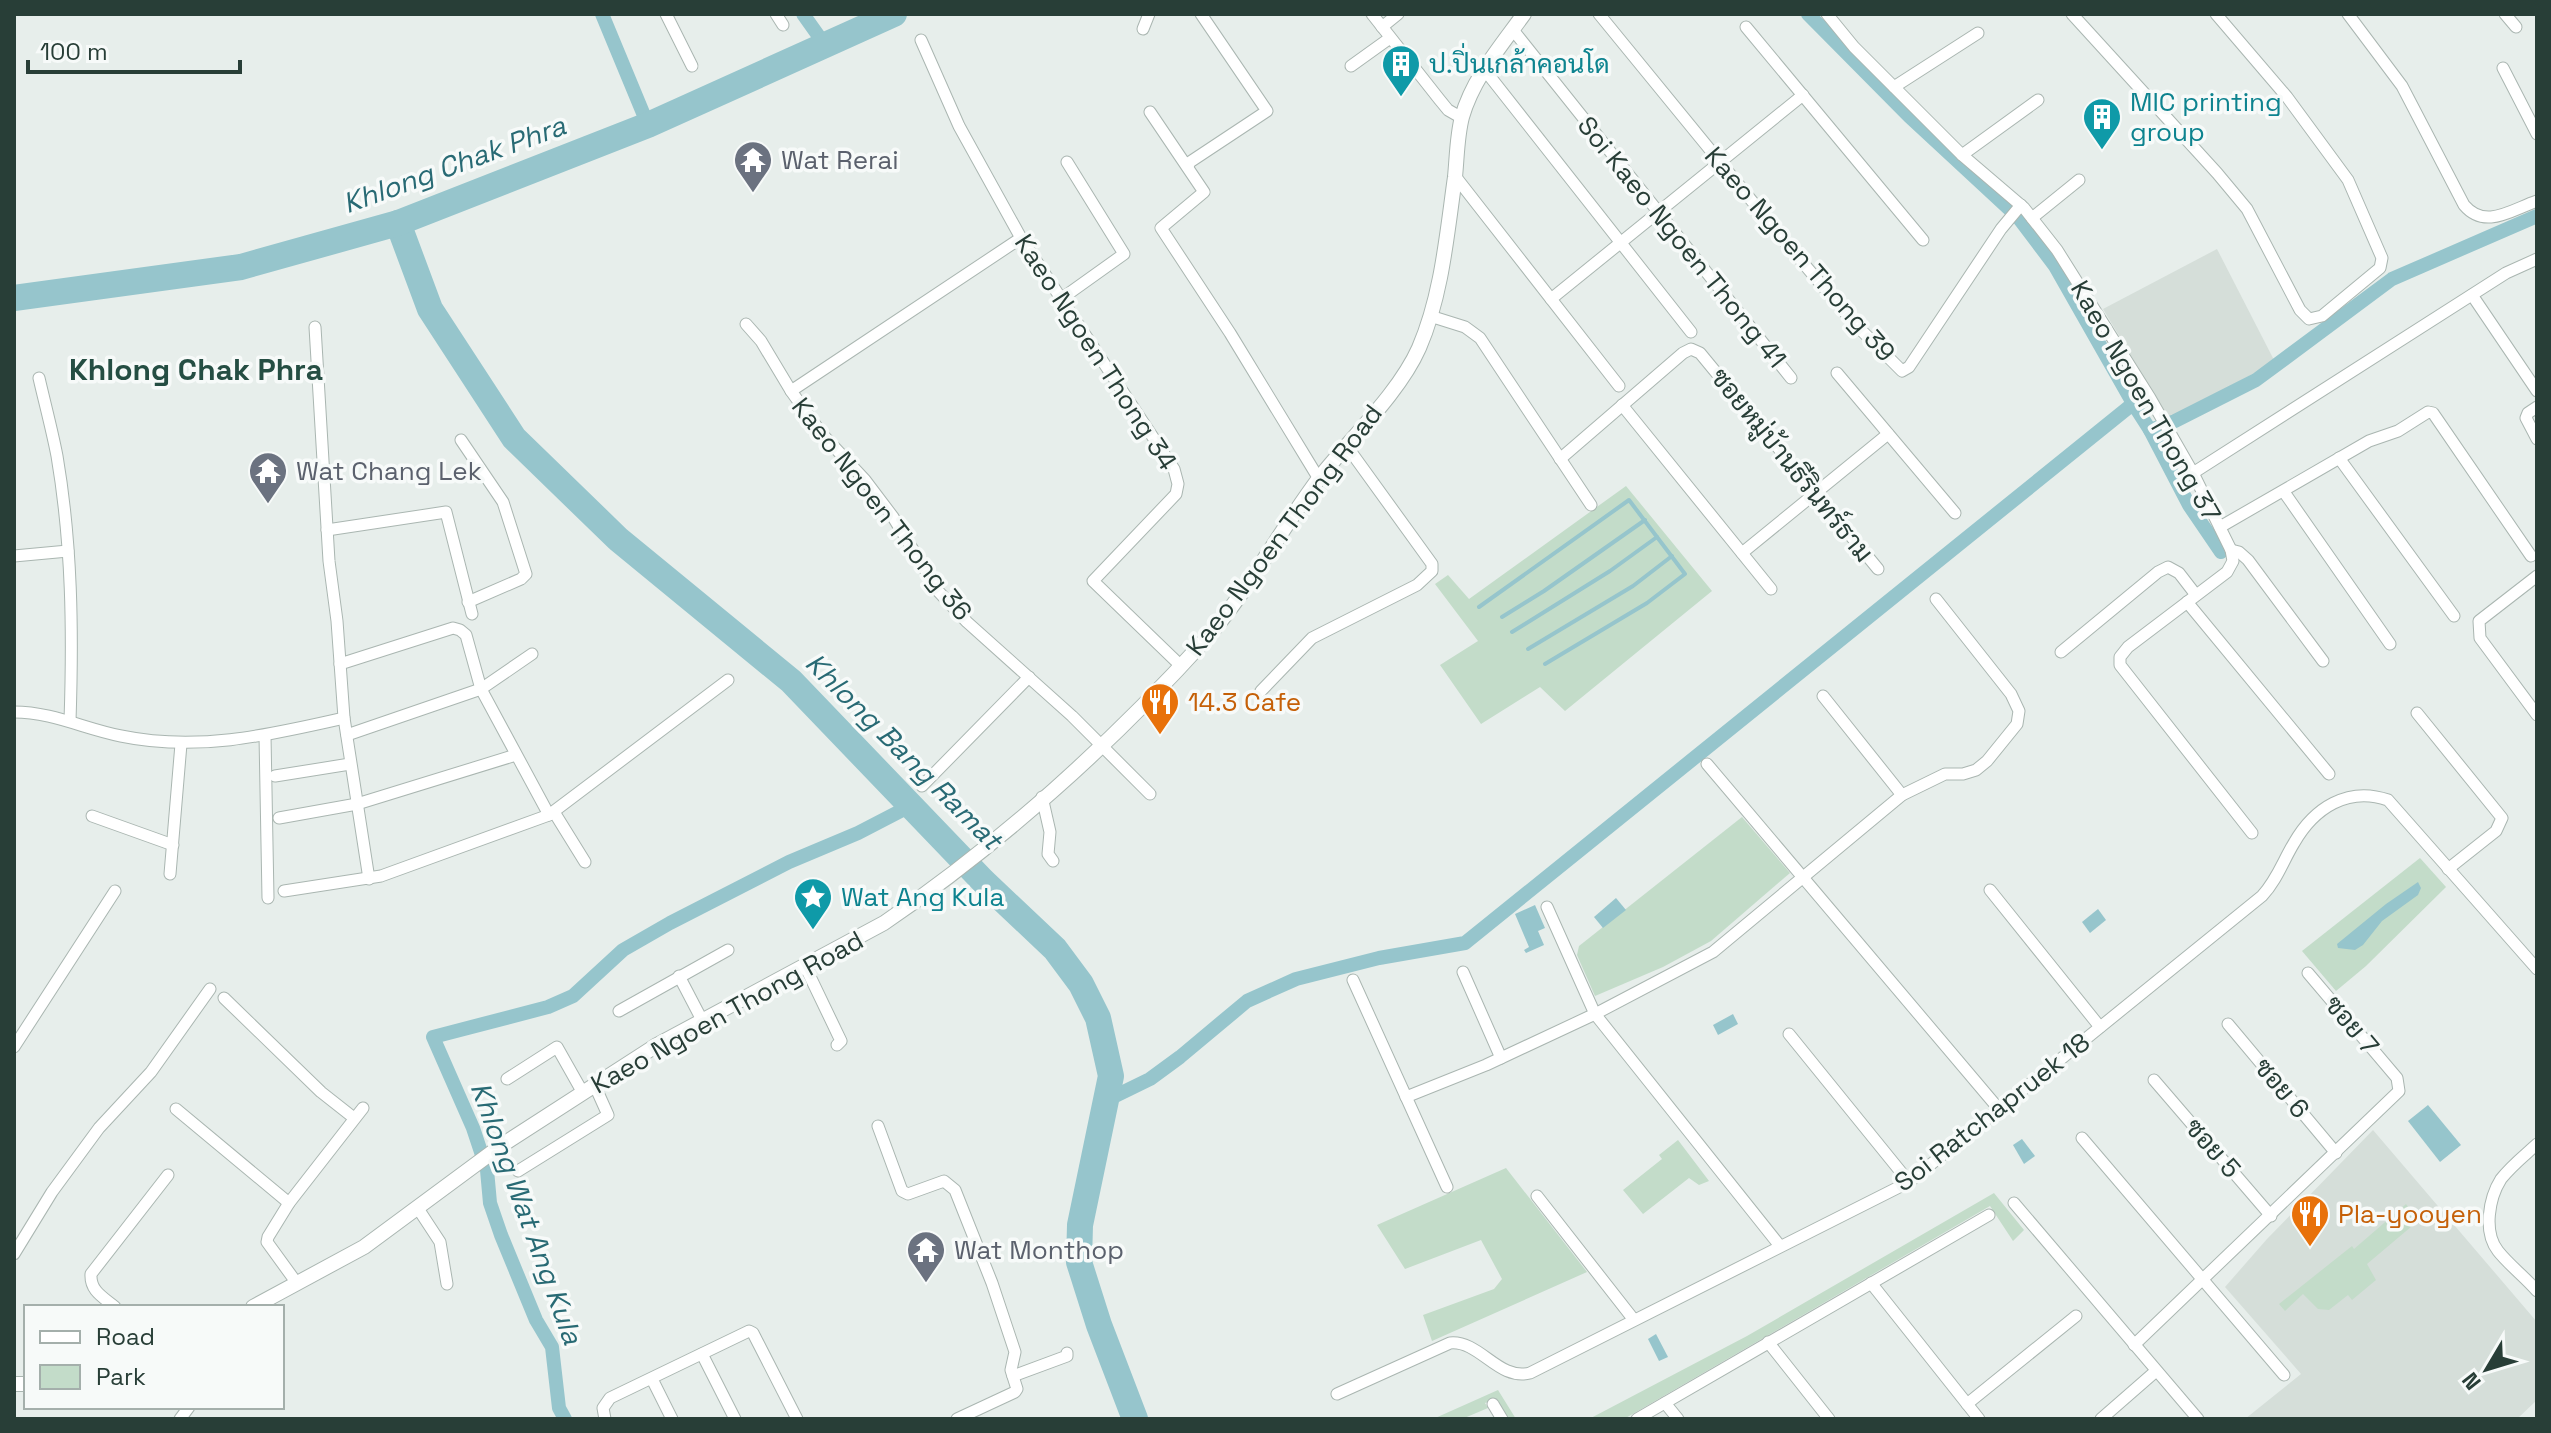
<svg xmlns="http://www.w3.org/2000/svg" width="2551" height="1433" viewBox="0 0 2551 1433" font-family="'Space Grotesk',Sarabun,sans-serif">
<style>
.built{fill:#d5ded9}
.green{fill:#c3dcc9}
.water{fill:#96c5cc}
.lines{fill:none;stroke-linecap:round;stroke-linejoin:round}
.stream{stroke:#96c5cc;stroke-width:4}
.canal{stroke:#96c5cc;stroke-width:14}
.river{stroke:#96c5cc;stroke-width:26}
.minor-casing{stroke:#aab6b1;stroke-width:13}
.tertiary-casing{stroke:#aab6b1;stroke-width:16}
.minor{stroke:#fff;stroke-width:11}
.tertiary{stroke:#fff;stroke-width:14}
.labels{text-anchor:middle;stroke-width:7;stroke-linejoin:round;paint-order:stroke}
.culture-label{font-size:26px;fill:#0d838f;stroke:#f7faf9;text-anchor:start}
.worship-label{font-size:26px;fill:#5b616d;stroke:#f7faf9;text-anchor:start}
.street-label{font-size:26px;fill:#283e37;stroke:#f7faf9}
.food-label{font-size:26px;fill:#c56008;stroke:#f7faf9;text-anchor:start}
.water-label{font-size:28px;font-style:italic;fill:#286a74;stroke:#f7faf9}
.quarter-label{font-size:30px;font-weight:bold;fill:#254e43;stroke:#f7faf9}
</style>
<rect width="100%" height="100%" fill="#e7eeeb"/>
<g class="built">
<path d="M2217,249l58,113 -106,57 -66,-110z"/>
<path d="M2373,1130l164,192v78l-20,19h-272l56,-45 -76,-87 42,-48z"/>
</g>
<g class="green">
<path d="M1626,486l86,105 -147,120 -25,-24 -59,37 -41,-59 38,-24 -43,-57 13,-9 21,24z"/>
<path d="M1742,817l48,56 -79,68 -48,26 -68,29 -18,-41 2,-9z"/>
<path d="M2420,858l26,29 -80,79 -30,25 -34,-40z"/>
<path d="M1678,1140l31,41 -10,4 -10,-7 -46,36 -20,-24 39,-31 -3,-4z"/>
<path d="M1506,1168l81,104 -155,69 -9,-26 71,-26 8,-10 -21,-39 -76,29 -28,-44z"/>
<path d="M1994,1193l30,37 -11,11 -23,-35 -366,213h-35l158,-83z"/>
<path d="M2406,1204l12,17 -51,43 9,16 -24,20 -4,-5 -19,15 -11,-1 -15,-15 -18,17 -6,-7 73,-58 2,3z"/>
<path d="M1498,1390l18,29h-8l-13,-20 -10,4 3,5 -26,11h-29z"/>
</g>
<g class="water">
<path d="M2418,882l3,6 -3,7 -36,26 -19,24 -8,5 -17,-2 -1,-4 49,-40z"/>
<path d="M1616,898l10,12 -23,18 -9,-11z"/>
<path d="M1535,905l10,23 -7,3 6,14 -18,8 -2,-3 5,-3 -14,-33z"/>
<path d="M2098,909l8,11 -16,13 -8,-11z"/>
<path d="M1733,1014l5,10 -20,11 -5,-10z"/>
<path d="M2428,1105l33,40 -21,17 -32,-41z"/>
<path d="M2022,1139l13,17 -11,8 -11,-19z"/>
<path d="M1656,1334l12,23 -9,4 -11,-22z"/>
</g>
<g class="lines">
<g class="stream">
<path d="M1479,607l150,-107 56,74 -38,29 -102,61"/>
<path d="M1502,617l42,-26 101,-71"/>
<path d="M1512,632l98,-61 47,-34"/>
<path d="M1528,649l105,-63 39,-30"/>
</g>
<g class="canal">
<path d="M602,14l46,111"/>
<path d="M803,14l22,31"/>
<path d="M1808,14l101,102 109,101 37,49 79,139"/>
<path d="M2150,430l39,75 32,47"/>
<path d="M1107,1100l43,-21 30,-22 67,-56 49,-22 83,-21 86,-15 664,-536 5,-2 16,25 25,-9 81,-41 136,-101 145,-63"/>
<path d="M565,1419l-6,-11 -7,-61 -16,-27 -35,-85 -11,-32 -3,-33 -14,-42 -40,-91 115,-30 25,-11 50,-46 47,-27 119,-61 69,-29 54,-28"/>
</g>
<g class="river">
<path d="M398,223l32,86 84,129 104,101 173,142 192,200 72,68 26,35 17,34 13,58 -31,149 -1,37 20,63 36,94"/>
<path d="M14,298l227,-31 157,-44 250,-98 246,-111"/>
</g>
<defs>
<g id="minor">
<path d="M666,14l26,52"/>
<path d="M776,14l7,11"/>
<path d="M1372,14l67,85 9,11 14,8"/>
<path d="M1599,14l193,236 62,73 48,48 7,-4 92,-138 20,-24"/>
<path d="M1827,14l27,33 108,108 62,53 33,42 93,148 43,75 38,77 2,11 -6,11 -99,75 -8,10v8l132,168"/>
<path d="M2072,14l145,159 30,36 53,101 9,9 13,-3 58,-48 2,-10 -34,-78 -61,-83 -71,-83"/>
<path d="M2348,14l54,72 62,119c21,25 47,5 73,-4"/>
<path d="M2505,14l11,13"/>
<path d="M1382,27l16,-13"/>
<path d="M1746,27l177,213"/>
<path d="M1143,29l6,-15"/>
<path d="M1513,30l278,348"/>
<path d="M921,40l38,86 62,112 153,231 4,15 -2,10 -83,87 87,84"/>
<path d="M1351,66l39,-28"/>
<path d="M2503,68l34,66"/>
<path d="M1484,69l207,263"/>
<path d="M1894,87l84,-54"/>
<path d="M1150,112l54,80 -43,36 69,105 89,146"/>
<path d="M1962,155l76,-55"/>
<path d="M1188,166l2,-4 77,-51 -66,-97"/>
<path d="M1455,176l164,210"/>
<path d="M2032,218l47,-38"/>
<path d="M2472,295l65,96"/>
<path d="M1061,299l63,-45 -57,-92"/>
<path d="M1551,299l252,-204"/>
<path d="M1430,316l35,11 15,11 111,167"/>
<path d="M746,324l15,17 30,50 31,43 43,46 28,37 45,74 29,31 105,94 78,78"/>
<path d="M315,327l14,234 8,60 7,97 25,161"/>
<path d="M1837,373l118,140"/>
<path d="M39,378c6,26 13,52 18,78 15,88 16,176 13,265"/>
<path d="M791,391l230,-153"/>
<path d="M1622,405l149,184"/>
<path d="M2537,407l-9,6 -2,5 11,21"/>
<path d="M461,440l42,62 23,72 -5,5 -53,23"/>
<path d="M2339,458l115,158"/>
<path d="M1560,459l123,-106 8,-4 9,4 178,216"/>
<path d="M2193,473l313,-200 31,-14"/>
<path d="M2284,492l106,152"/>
<path d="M2220,527l149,-86 29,-10 30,-19 5,1 98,143"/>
<path d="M327,530l119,-18 26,102"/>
<path d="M2231,550l8,2 9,8 75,101"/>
<path d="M1742,553l146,-119"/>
<path d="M14,556l54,-5"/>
<path d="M2537,576l-58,45 1,17 57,77"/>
<path d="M2187,602l142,172"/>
<path d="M2061,652l97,-80 10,-5 11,6 17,22"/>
<path d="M340,664l113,-36 7,2 6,5 15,54 68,126"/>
<path d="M1261,691l51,-53 105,-53 15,-14v-7l-86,-119"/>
<path d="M1823,696l79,99"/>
<path d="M14,712c38,0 71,17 107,24 77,16 148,-1 223,-18"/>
<path d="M2417,713l85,105 -6,13 -48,38"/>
<path d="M347,735l134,-46 51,-35"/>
<path d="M265,736l3,162"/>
<path d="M1707,764l291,344"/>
<path d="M275,776l75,-12"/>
<path d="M922,786l107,-109"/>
<path d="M1042,797l8,35 -2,22 5,7"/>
<path d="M554,812l31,50"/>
<path d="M92,816l81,29"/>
<path d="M279,818l78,-14 159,-49"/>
<path d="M170,874l11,-130"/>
<path d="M1990,890l110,137"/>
<path d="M284,891l97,-15 168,-61 179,-135"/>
<path d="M1547,907l48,107 185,232"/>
<path d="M805,966l36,75 -4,4"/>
<path d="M1463,972l38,86"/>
<path d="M679,976l23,44"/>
<path d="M1353,980l94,207"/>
<path d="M224,998l97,94 33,26"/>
<path d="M619,1011l109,-61"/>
<path d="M2228,1024l108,129"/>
<path d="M1789,1034l120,148"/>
<path d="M14,1047l101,-156"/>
<path d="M507,1079l50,-32 26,46"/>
<path d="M2154,1080l117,136"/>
<path d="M1406,1097l80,-32 109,-51 118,-62 189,-157 43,-21h18l13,-4 11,-9 30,-37 2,-13 -8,-17 -75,-95"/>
<path d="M176,1109l113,94"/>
<path d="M878,1126l24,65 6,3 36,-13 11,9 37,93 23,69 -4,18 6,19 -2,3 -58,27"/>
<path d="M2082,1138l202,237"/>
<path d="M2537,1144c-12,11 -26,22 -36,35 -12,19 -18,53 -3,72 11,14 27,26 39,40"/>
<path d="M518,1171l90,-56 -13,-29"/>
<path d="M1537,1196l97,124"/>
<path d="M2014,1203l184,216"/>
<path d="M417,1207l23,35 7,42"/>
<path d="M14,1254l38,-62 47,-64 52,-56 59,-83"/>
<path d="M296,1282l-29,-40 1,-5 21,-34 74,-95"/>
<path d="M1871,1283l108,136"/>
<path d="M115,1307c-12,-10 -25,-16 -24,-33l77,-99"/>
<path d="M1768,1342l61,77"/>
<path d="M2134,1345l265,-254 -2,-13 -89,-105"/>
<path d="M702,1354l33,65"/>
<path d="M1013,1376l54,-20v-3"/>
<path d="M652,1379l20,40"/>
<path d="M1337,1394l113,-51c30,-3 48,38 80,30l379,-191 353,-286c15,-16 21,-35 32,-53 20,-35 54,-57 94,-43l149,169"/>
<path d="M1665,1403l13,16"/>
<path d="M1493,1404l9,15"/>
<path d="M1967,1404l109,-88"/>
<path d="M180,1419l9,-12"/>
<path d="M605,1419l-2,-11 7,-10 139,-67 4,2 44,86"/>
<path d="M1637,1419l352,-204"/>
<path d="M2101,1419l55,-48"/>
</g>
<g id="tertiary">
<path d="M253,1307l111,-60 138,-102 155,-100 227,-122c116,-79 227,-179 321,-283 44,-50 75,-110 115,-163 31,-39 79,-84 99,-129 23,-53 28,-115 36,-171 2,-20 2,-41 7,-60 11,-39 39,-71 62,-103"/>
<path d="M14,1384h12"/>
</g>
</defs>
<use href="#minor" class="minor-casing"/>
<use href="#tertiary" class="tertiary-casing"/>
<use href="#minor" class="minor"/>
<use href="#tertiary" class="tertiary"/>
</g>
<defs>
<symbol id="building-pin" viewBox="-11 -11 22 30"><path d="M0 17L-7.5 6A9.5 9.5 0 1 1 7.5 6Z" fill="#0f9aa8" stroke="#f7faf9"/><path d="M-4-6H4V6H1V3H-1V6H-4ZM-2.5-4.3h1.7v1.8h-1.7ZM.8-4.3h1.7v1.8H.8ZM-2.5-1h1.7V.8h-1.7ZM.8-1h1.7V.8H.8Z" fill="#fff"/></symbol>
<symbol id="temple-pin" viewBox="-11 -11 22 30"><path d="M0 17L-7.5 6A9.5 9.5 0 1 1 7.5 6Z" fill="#6b7280" stroke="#f7faf9"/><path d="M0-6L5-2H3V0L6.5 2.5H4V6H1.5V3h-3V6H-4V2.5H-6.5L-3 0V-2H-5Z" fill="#fff"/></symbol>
<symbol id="restaurant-pin" viewBox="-11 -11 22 30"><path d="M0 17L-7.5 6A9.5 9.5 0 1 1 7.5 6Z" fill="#e8710a" stroke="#f7faf9"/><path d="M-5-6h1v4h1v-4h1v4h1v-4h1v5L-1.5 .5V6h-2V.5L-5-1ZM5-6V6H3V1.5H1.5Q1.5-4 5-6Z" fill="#fff"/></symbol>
<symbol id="sight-pin" viewBox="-11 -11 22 30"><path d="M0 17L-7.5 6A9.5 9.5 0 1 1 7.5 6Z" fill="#0f9aa8" stroke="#f7faf9"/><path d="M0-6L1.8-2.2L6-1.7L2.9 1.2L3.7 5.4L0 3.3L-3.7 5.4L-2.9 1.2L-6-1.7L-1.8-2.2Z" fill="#fff"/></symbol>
</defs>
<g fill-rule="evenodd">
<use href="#building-pin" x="1379" y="42" width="44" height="60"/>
<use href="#building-pin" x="2080" y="95" width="44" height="60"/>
<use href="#temple-pin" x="731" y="138" width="44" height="60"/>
<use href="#temple-pin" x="246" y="449" width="44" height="60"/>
<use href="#restaurant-pin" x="1138" y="680" width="44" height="60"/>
<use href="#sight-pin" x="791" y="875" width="44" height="60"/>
<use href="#restaurant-pin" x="2288" y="1192" width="44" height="60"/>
<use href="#temple-pin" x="904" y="1228" width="44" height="60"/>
</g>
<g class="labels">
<g class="culture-label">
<text x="1429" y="73">ป.ปิ่นเกล้าคอนโด</text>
<text x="2130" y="111">MIC printing<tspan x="2130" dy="30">group</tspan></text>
<text x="841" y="906">Wat Ang Kula</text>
</g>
<g class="worship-label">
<text x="781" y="169">Wat Rerai</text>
<text x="296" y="480">Wat Chang Lek</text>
<text x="954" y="1259">Wat Monthop</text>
</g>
<g class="street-label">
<text transform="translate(1682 242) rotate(51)" y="9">Soi Kaeo Ngoen Thong 41</text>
<text transform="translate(1800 254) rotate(49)" y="9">Kaeo Ngoen Thong 39</text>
<text transform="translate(1096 352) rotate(57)" y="9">Kaeo Ngoen Thong 34</text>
<text transform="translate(2146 401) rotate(60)" y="9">Kaeo Ngoen Thong 37</text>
<text transform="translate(1792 465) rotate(51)" y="9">ซอยหมู่บ้านธีรินทร์ธาม</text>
<text transform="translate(882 509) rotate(52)" y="9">Kaeo Ngoen Thong 36</text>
<text transform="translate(1284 530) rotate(-53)" y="9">Kaeo Ngoen Thong Road</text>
<text transform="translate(727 1012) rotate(-29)" y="9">Kaeo Ngoen Thong Road</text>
<text transform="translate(2352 1025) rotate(50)" y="9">ซอย 7</text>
<text transform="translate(2282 1088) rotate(50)" y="9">ซอย 6</text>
<text transform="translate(1992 1112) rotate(-38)" y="9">Soi Ratchapruek 18</text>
<text transform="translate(2213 1148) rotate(49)" y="9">ซอย 5</text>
</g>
<g class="food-label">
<text x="1188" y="711">14.3 Cafe</text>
<text x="2338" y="1223">Pla-yooyen</text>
</g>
<g class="water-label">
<text transform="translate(454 164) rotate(-20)" y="10">Khlong Chak Phra</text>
<text transform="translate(904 751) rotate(45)" y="10">Khlong Bang Ramat</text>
<text transform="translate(527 1213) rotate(70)" y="10">Khlong Wat Ang Kula</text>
</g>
<g class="quarter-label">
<text x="196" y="380">Khlong Chak Phra</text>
</g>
</g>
<rect width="2551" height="1433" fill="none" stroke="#283e37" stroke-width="32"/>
<rect x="24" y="1305" width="260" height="104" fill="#f7faf9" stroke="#a4afab" stroke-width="2"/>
<rect x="40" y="1331" width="40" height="12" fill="#ffffff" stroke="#a4afab" stroke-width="2"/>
<text x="96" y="1345" font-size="24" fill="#283e37">Road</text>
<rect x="40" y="1365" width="40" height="24" fill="#c3dcc9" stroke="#a4afab" stroke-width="2"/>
<text x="96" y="1385" font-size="24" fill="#283e37">Park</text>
<g transform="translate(2487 1369) rotate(232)" stroke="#f7faf9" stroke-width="6" paint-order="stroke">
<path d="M0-6L14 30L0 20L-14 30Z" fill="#283e37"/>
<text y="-12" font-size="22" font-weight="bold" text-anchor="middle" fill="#283e37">N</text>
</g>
<path d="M28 60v12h212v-12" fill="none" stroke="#283e37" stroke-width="4"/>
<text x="40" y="60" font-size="24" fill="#283e37" stroke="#f7faf9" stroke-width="6" paint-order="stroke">100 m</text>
</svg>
